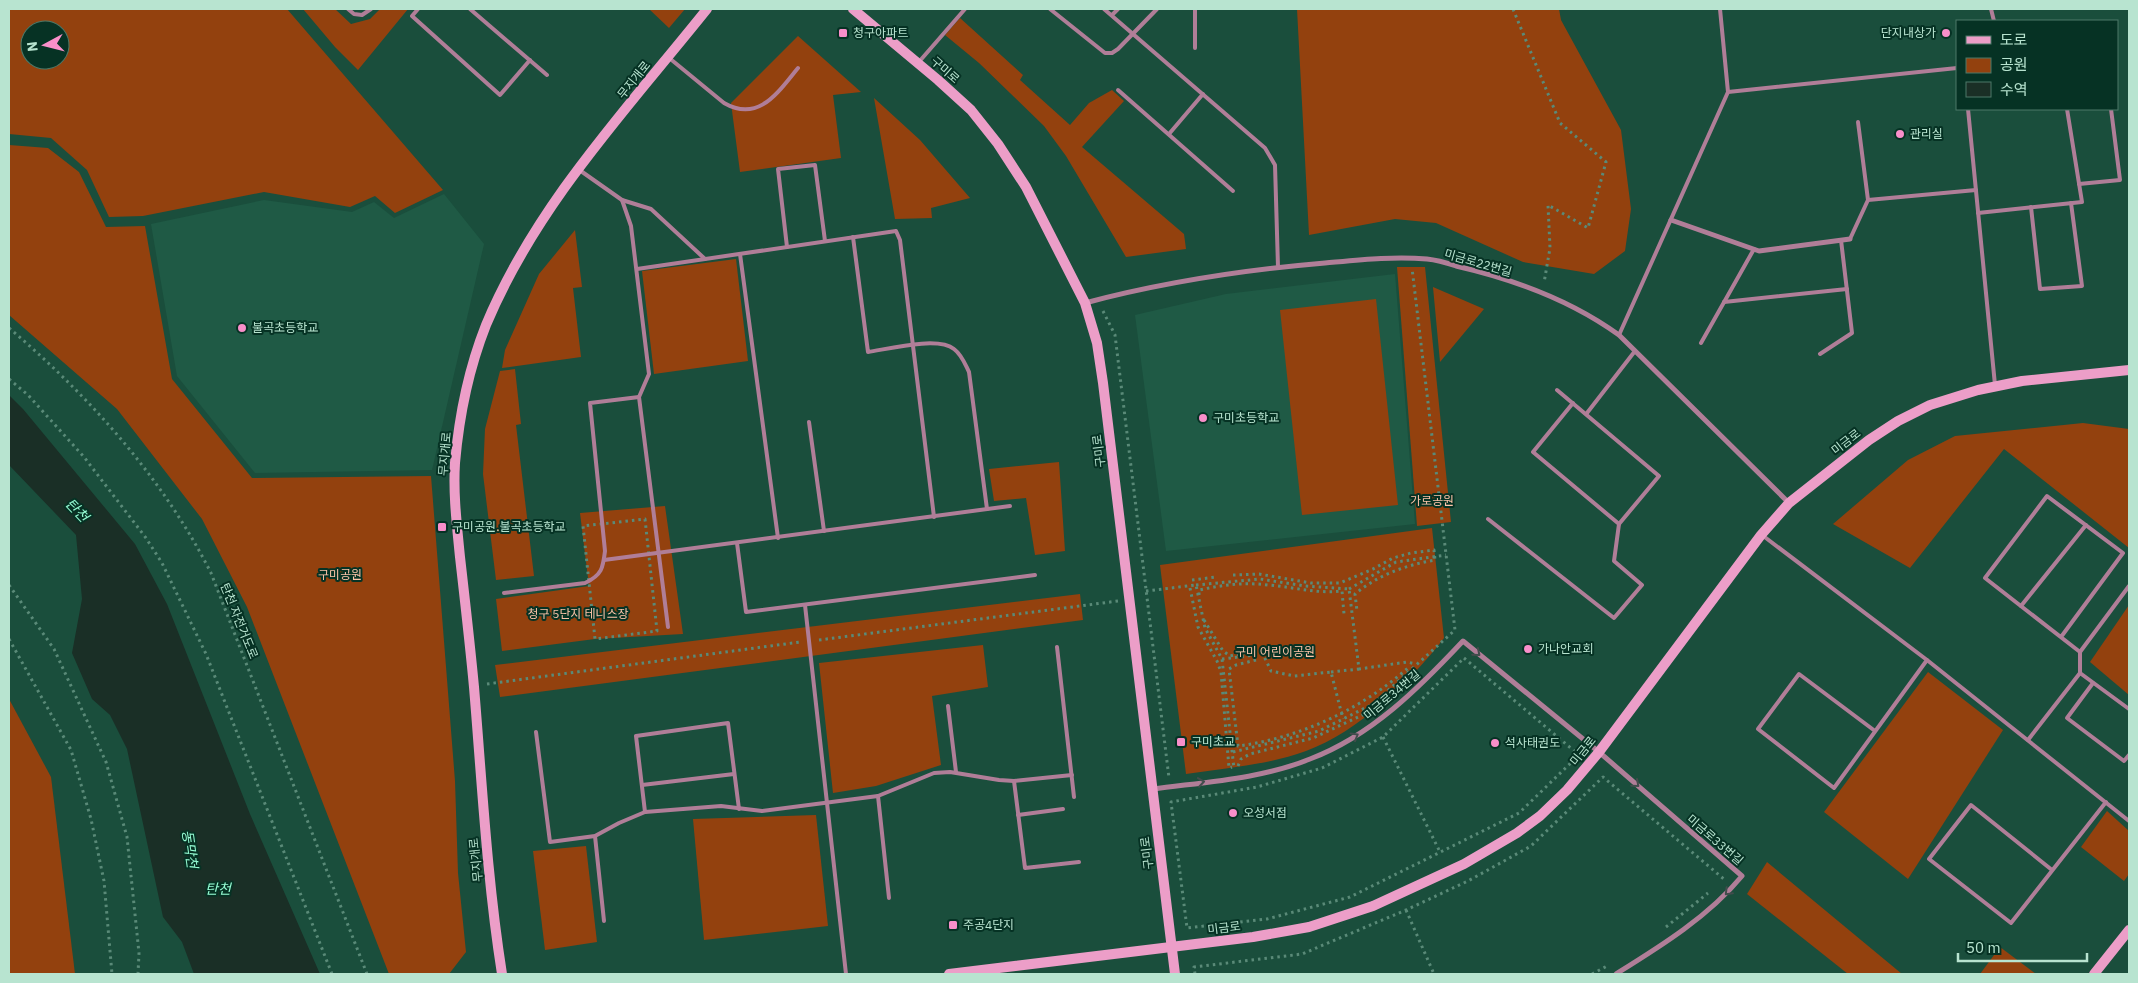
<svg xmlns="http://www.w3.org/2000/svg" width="2138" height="983" viewBox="0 0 2138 983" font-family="'IBM Plex Sans','Noto Sans KR',sans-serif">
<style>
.built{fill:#1f5a45}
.green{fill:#93410e;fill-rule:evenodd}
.water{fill:#1a2f26}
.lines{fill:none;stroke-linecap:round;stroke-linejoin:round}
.path{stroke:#5a8a78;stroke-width:3;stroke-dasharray:2.5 4;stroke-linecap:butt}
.lane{stroke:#b07e98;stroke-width:4}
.street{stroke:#b07e98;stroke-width:5}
.secondary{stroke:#ec9ec8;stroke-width:10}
.oneway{stroke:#424d4d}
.poi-dot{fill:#f98fca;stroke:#063224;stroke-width:2}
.labels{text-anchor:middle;stroke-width:4;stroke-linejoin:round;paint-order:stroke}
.poi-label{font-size:12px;fill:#b8e4d0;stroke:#063224;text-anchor:start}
.street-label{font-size:12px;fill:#b8e4d0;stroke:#063224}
.park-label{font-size:12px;fill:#fdc4a9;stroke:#063224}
.water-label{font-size:14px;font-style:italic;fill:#95fcd3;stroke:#063224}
</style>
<rect width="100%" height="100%" fill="#1a4e3c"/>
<g class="built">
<path d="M444,194l40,50 -52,226 -177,3 -78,-97 -26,-152 113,-24 88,12 22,-10 20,16z"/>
<path d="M1395,274l20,250 -249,27 -31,-236 91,-21z"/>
</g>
<g class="green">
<path d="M9,9h278l156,181 -48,23 -20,-17 -25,11 -86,-15 -121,24 -34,1 -22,-47 -36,-32 -42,-4zM30,30h30v30h-30z"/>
<path d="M303,9h32l16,15 19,-5 10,-10h28l-50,61 -23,-23z"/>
<path d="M649,9h36l-16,19z"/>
<path d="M1297,9h262l2,11 60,110 10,79 -6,42 -31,23 -71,-12 -87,-39 -41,-4 -86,16z"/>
<path d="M960,18l63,57 -3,5 50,45 19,-22 23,-13 12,11 -42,46 102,87 2,15 -60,8 -60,-101 -22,-30 -65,-63 -34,-28z"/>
<path d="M798,36l63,56 -28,3 8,63 -101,14 -9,-69z"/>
<path d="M874,98l46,42 50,58 -39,10 1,10 -37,1z"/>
<path d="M9,145l39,3 31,24 27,55 39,-1 27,153 80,99 179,-2 24,305 3,92 8,79 -17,22h-60l-142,-367 -45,-88 -85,-110 -108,-94z"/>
<path d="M575,230l7,57 -9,1 8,69 -79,11 3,-18 34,-76z"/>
<path d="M736,259l12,102 -94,13 -12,-103z"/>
<path d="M1397,267h28l26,255 -34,4z"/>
<path d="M1433,287l51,22 -44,53z"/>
<path d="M1376,299l22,206 -96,10 -22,-205z"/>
<path d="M515,369l6,55 -5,1 18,151 -38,4 -13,-106 2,-45 15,-58z"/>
<path d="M2083,423l46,6v119l-125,-99 -94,119 -77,-44 75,-64 47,-24z"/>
<path d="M1059,462l6,89 -30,4 -9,-57 -32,3 -5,-32z"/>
<path d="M665,506l18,128 -88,5 -93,12 -6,-52 93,-13 -9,-73z"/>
<path d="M1432,528l12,110c-33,43 -86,94 -138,113 -38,14 -80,17 -120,23l-26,-209z"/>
<path d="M1080,594l3,26 -583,77 -5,-32z"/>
<path d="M2129,605v90l-39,-33z"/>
<path d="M983,645l5,42 -56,9 9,69 -65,21 -43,7 -14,-130z"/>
<path d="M1928,672l75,58 -95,149 -84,-67z"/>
<path d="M9,699l42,78 24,197h-66z"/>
<path d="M2107,811l22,20v43l-5,7 -43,-34z"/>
<path d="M816,815l12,111 -124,14 -11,-121z"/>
<path d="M586,846l11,96 -52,8 -12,-99z"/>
<path d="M1767,862l135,112h-54l-101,-80z"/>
<path d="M2000,947l36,27h-56z"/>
</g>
<path class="water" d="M9,395l14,14 112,135 32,60 83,210 70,160h-126l-12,-32 -19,-25 -36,-168 -17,-34 -18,-16 -20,-46 10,-54 -6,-64 -67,-70z"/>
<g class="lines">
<g class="path">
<path d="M1513,9l47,114 46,39 -18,66 -40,-23 2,43 -6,35"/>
<path d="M1103,311l12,24 54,443"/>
<path d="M9,328c80,68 154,150 202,245l156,401"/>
<path d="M9,379l19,16 56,62 62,81 16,25 44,91 126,320"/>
<path d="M645,519l12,112 -62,8 -12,-113z"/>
<path d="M1233,575l26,-1 52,9h29l33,-14 20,-11 18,-5 23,-3 1,10c-29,5 -57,15 -80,34l2,17"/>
<path d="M1192,580l24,-3"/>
<path d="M9,585l45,64 52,113 21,75 12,116 -1,21"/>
<path d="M1196,585l64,-6 45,7 44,3 10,80 48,-7 9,2"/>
<path d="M1190,588l8,39 19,34 4,11 8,96 3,-1"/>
<path d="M1349,589l47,-27 50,-7"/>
<path d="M1146,591l50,-6 9,43 17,31 12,110"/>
<path d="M1199,595v-5c23,-5 46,-8 69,-5 26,2 48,9 74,6l2,23"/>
<path d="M1204,620l19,31 7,5 26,-6"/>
<path d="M9,639l62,111 20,69 13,62 8,93"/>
<path d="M819,640l299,-39"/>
<path d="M1464,658l115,97 -60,58 -169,84 -83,22 -80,9 -16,-126 86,-15 65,-19 61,-31z"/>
<path d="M1222,659l41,-5 8,17 23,5 37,-4 12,47"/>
<path d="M1256,660l-20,5 -7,4 9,77c62,-8 124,-37 171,-79"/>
<path d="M1331,672l28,-3"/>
<path d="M487,684l313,-42"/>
<path d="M1383,737l57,115"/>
<path d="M1233,752l86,-21 54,-27 82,-74 -43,-362"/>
<path d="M1238,766l3,-7 9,-5 63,-16 56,-26"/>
<path d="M1406,910l28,64"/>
<path d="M1666,927l42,-34"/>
<path d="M1195,974l-1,-7 108,-13 104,-44 62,-29 63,-35 72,-69 122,103"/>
<path d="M1592,974l17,-9"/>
</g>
<g class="lane">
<path d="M348,9l6,5 8,1 9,-6"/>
<path d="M418,9l-6,7 88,79 30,-35"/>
<path d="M470,9l77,66"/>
<path d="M1050,9l55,44h7l6,-4 39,-40"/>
<path d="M1104,9l161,139 10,17 3,102"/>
<path d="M1195,9v39"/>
<path d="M1720,9l8,83"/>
<path d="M1991,9l3,12"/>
<path d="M1112,15l6,-6"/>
<path d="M668,57l56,46c35,20 54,-11 74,-35"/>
<path d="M918,63l47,-54"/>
<path d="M1118,90l115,101"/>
<path d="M1968,109l27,276"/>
<path d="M1858,122l10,78"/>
<path d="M1169,134l34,-40"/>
<path d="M578,169l44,31 9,26 18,148 -10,23 29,230"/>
<path d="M2079,184l41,-4 -9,-71"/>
<path d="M622,200l29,9 54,50"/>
<path d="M2031,207l9,82 42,-3 -11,-83"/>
<path d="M1978,213l104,-11 -15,-93"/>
<path d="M853,237l15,115c20,-3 70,-16 86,-3 8,6 11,15 15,23l18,137"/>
<path d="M1850,239l18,-39 108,-10"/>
<path d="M787,247l-9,-78 37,-4 10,76"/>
<path d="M740,254l38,284"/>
<path d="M637,269l259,-38 4,9 34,277"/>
<path d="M1724,302l123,-13"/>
<path d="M1619,335l109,-243 229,-24"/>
<path d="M1701,343l53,-94"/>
<path d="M1820,354l32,-21 -11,-93"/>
<path d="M1557,390l102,86 -40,48"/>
<path d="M1587,413l48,-62"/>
<path d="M809,422l15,109"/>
<path d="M1488,519l126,99 28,-33 -28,-24 5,-37 -86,-72 40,-49"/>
<path d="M1762,535l165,125 202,161"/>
<path d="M737,543l9,69 289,-37"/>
<path d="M604,560l406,-54"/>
<path d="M504,593l81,-10c17,-8 18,-15 20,-32l-15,-148 49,-6"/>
<path d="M805,605l41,369"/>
<path d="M2021,606l65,-81"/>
<path d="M2061,637l62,-84 -76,-57 -62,82 95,74"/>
<path d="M1057,647l17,150"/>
<path d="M2080,673l49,36"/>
<path d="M2093,683l-26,35 57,43 5,-6"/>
<path d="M948,706l8,66"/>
<path d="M1875,731l-76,-57 -41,55 76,59 93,-128"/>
<path d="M536,732l14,110 45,-6 24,-13 26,-11 76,-6 41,5 116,-15 56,-23 16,-1 49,8 15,1 58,-6"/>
<path d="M2028,740l52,-67v-21l49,-66"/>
<path d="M1014,781l11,87 54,-6"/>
<path d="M642,785l92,-11"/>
<path d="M878,796l11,102"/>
<path d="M645,812l-9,-76 92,-13 11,86"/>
<path d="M1018,815l45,-6"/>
<path d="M595,836l9,85"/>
<path d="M2052,870l-81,-65 -42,54 82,64 95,-121"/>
</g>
<g class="street">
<path d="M1671,220l88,31 91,-12"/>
<path d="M1085,303c79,-21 158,-33 240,-40 33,-3 68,-7 102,-4 10,1 20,4 29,7 57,13 116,35 163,69l170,168"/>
<path d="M1153,789c52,-7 108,-10 157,-30 61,-23 109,-71 153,-118l136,111 143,124c-34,41 -81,70 -126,98"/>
</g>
<g class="secondary">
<path d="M853,9l85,71 33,30 27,34 28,43 59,116 12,40 6,40 72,591"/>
<path d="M502,974c-15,-95 -20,-191 -28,-287 -4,-43 -9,-86 -14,-130 -3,-31 -7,-63 -5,-94 4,-46 14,-95 31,-138 50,-120 141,-216 221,-316"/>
<path d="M949,974l304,-37 56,-10 64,-21 91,-42 53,-31 23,-17 27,-26 32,-38 162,-217 28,-32 80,-63 29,-19 32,-16 48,-15 44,-9 107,-11"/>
<path d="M2094,974l35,-44"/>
</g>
</g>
<defs><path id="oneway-chevron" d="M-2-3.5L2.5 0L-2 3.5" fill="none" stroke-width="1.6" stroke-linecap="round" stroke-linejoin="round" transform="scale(1.25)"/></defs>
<g class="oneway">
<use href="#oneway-chevron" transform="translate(1477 653) rotate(40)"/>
<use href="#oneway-chevron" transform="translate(1355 736) rotate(-30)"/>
<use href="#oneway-chevron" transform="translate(1201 782) rotate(-8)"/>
<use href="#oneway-chevron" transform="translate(1636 784) rotate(41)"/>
<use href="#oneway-chevron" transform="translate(1728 892) rotate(135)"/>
</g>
<g class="poi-dot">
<rect x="838" y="28" width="10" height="10" rx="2.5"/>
<circle cx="1946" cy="33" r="5"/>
<circle cx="1900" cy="134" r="5"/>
<circle cx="242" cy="328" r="5"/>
<circle cx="1203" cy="418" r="5"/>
<rect x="437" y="522" width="10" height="10" rx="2.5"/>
<circle cx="1528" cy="649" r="5"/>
<rect x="1176" y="737" width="10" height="10" rx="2.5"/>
<circle cx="1495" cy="743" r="5"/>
<circle cx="1233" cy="813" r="5"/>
<rect x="948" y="920" width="10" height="10" rx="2.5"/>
</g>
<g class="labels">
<g class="poi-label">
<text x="853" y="37">청구아파트</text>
<text x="1936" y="37" text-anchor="end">단지내상가</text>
<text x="1910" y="138">관리실</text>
<text x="252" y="332">불곡초등학교</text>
<text x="1213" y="422">구미초등학교</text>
<text x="452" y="531">구미공원.불곡초등학교</text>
<text x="1538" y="653">가나안교회</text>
<text x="1191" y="746">구미초교</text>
<text x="1505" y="747">석사태권도</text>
<text x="1243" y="817">오성서점</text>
<text x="963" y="929">주공4단지</text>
</g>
<g class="street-label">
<text transform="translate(945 70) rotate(41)" y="4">구미로</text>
<text transform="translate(634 80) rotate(-51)" y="4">무지개로</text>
<text transform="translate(1478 263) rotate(16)" y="4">미금로22번길</text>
<text transform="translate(1846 442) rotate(-38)" y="4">미금로</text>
<text transform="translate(1099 451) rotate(-97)" y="4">구미로</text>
<text transform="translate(445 454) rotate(-85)" y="4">무지개로</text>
<text transform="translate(239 621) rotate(68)" y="4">탄천 자전거도로</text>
<text transform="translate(1392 695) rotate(-40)" y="4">미금로34번길</text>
<text transform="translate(1583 751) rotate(-51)" y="4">미금로</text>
<text transform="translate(1715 840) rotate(41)" y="4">미금로33번길</text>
<text transform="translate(1147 853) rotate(-97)" y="4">구미로</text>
<text transform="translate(476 860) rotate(-96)" y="4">무지개로</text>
<text transform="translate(1224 928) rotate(-7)" y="4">미금로</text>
</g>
<g class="park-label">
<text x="1432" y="505">가로공원</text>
<text x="340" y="579">구미공원</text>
<text x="578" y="618">청구 5단지 테니스장</text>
<text x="1275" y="656">구미 어린이공원</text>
</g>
<g class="water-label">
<text transform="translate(77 510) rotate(46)" y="5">탄천</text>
<text transform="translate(190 849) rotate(82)" y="5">동막천</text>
<text x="218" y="894">탄천</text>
</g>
</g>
<rect width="2138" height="983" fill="none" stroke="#b8e4d0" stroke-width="20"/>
<rect x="1956" y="20" width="162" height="90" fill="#063224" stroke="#4d7969"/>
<rect x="1966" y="36" width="25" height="8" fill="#ec9ec8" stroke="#4d7969"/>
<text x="2000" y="45" font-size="15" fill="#b8e4d0">도로</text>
<rect x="1966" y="58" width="25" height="15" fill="#93410e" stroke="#4d7969"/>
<text x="2000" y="70" font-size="15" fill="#b8e4d0">공원</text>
<rect x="1966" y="82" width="25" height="15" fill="#1a2f26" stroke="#4d7969"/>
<text x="2000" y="95" font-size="15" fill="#b8e4d0">수역</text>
<g transform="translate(45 45) rotate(263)"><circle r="24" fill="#063224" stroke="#4d7969"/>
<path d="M0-4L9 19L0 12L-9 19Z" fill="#f98fca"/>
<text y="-8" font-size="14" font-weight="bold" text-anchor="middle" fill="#b8e4d0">N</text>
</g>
<path d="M1958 953v8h129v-8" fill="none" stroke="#b8e4d0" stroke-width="2.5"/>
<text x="1966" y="953" font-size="15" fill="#b8e4d0" stroke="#063224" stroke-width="4" paint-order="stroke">50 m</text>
</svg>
